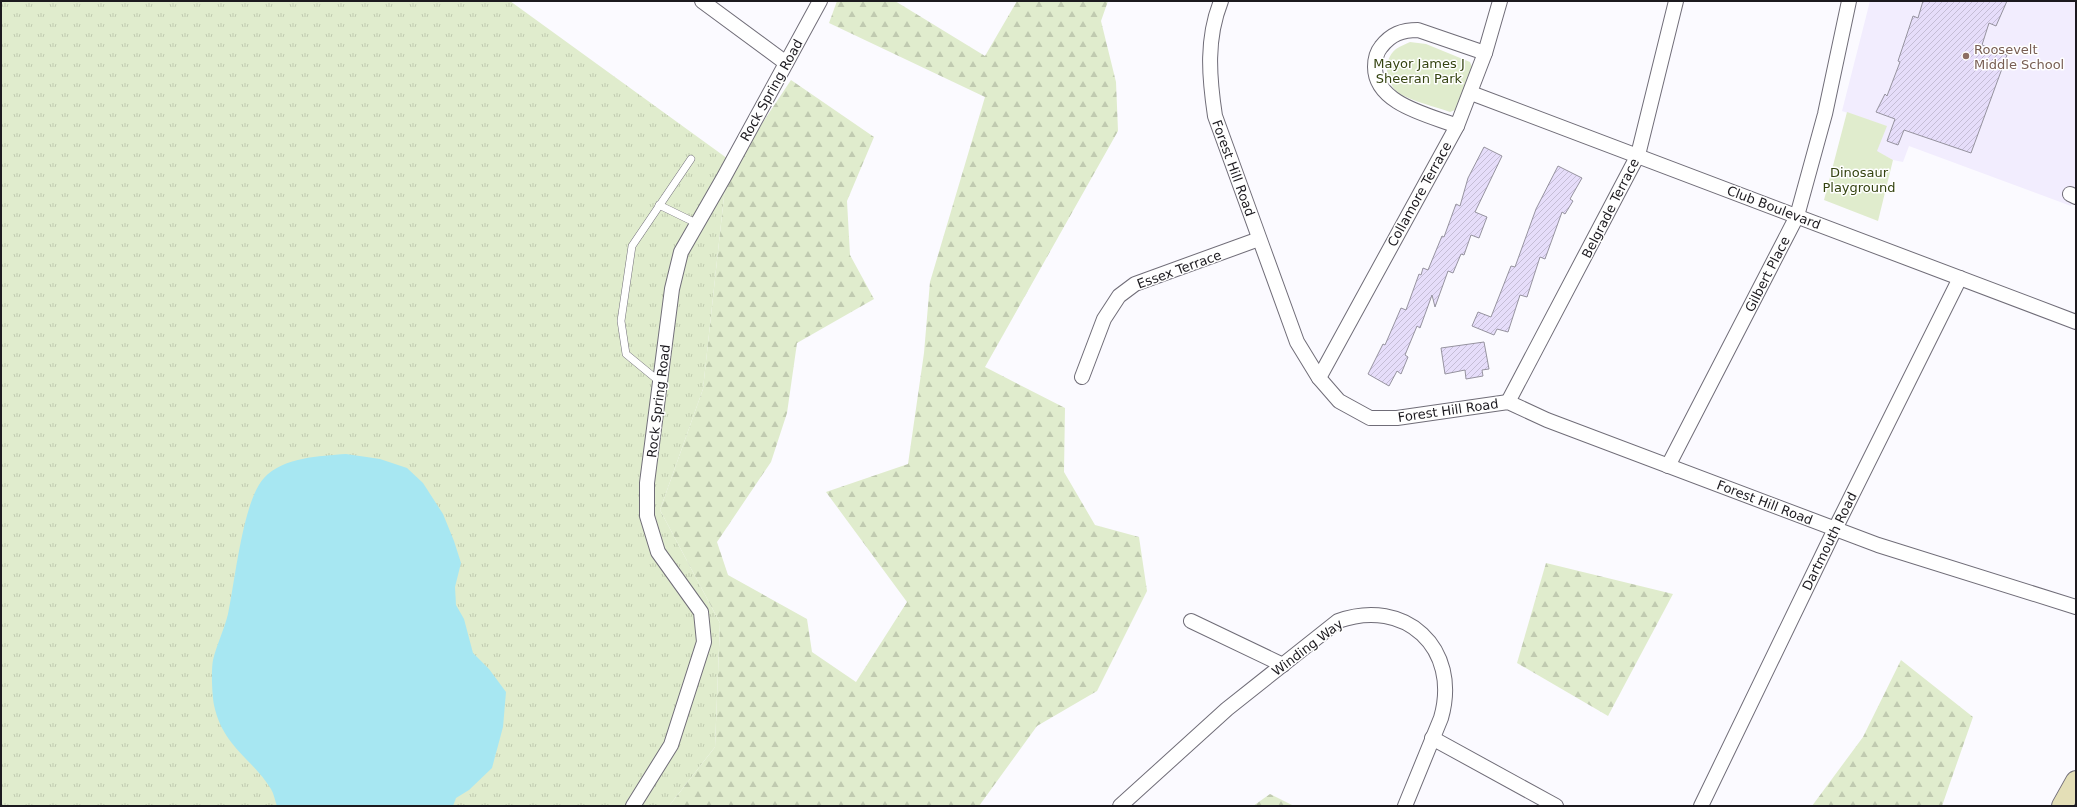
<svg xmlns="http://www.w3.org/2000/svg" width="2077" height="807" viewBox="0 0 2077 807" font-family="'DejaVu Sans',sans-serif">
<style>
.built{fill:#f2edfe}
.grass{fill:url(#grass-tufts)}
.forest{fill:url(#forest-firs)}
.green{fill:#e0eccd}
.water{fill:#a7e7f2}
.building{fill:url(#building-hatch);stroke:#96939f}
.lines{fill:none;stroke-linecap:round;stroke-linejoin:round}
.service-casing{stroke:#706d78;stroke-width:8}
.minor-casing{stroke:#706d78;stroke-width:16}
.secondary-casing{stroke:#706d78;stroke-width:22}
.service{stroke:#fff;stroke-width:7}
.minor{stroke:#fff;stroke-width:14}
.secondary{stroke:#e4dfb7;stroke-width:20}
.education-dot{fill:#8d6e63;stroke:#fff;stroke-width:1.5}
.labels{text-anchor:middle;stroke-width:3;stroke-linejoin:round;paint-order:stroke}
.education-label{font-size:13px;fill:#785e54;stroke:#fff;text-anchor:start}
.park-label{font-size:13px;fill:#344310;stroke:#fff}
.street-label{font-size:13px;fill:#1c1a1f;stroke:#fff}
</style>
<defs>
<pattern id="grass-tufts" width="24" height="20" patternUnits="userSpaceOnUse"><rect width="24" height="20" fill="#e0eccd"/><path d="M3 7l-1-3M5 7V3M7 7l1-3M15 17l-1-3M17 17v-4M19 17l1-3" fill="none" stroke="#c0cab0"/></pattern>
<pattern id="forest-firs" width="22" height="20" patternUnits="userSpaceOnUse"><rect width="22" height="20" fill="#e0eccd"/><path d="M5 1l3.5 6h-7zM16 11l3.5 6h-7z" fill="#c0cab0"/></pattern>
<pattern id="building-hatch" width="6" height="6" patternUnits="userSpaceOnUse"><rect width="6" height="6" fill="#e6ddfa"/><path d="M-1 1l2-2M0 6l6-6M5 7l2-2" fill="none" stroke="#c5bdd6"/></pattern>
</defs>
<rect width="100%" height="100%" fill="#fbfaff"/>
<path class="built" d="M1870,1h206v192l-5,13 -162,-60 -6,16 -10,-2 -17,-9 10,-25 -44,-15z"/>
<path class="grass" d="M1,1h509l225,163 -10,23 -22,202 -43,121 60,113 -5,124 -46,59h-668z"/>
<g class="forest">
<path d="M837,1h58l90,55 32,-55h91l-7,20 15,61 2,49 -133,236 80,41 -1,64 31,53 44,12 8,54 -50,100 -60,35 -58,80h-310l46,-59 5,-124 -60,-113 43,-121 22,-202 10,-23 56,-84 83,57 -27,64 3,54 24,44 -77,44 -10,70 -16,49 -54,80 11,33 79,44 5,33 44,30 51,-80 -81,-110 82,-28 16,-111 6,-71 55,-185 -156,-74z"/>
<path d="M1546,563l127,31 -65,122 -91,-53z"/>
<path d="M1901,660l72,57 -31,89h-130l51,-69z"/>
<path d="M1270,794l24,12h-41z"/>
</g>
<g class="green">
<path d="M1410,42l16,2 44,18 2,5 -17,43 -5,2c-14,-5 -38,-11 -50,-18 -15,-10 -18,-34 -4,-45 4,-3 10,-5 14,-7z"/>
<path d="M1847,112l40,14 -10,25 16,9 -15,61 -54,-21z"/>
</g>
<path class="water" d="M346,454l34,5 27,9 16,15 20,31 11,27 7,22 -6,24 1,18 8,14 9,34 16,16 17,23 -3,35 -11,41 -23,22 -13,8 -3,8h-176c-2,-5 -3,-12 -6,-17 -20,-32 -48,-42 -57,-84 -2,-10 -3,-35 -1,-45 4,-16 11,-30 15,-46 7,-32 15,-114 36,-136 19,-21 56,-22 82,-24z"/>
<g class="building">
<path d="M1923,1h84l-11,25 -7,-3 -7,22 25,10 -36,98 -67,-23 -6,15 -11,-4 8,-22 -19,-7 9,-18 2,2 13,-34 -2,-1 15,-45 5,2z"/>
<path d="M1484,147l18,9 -27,56 12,5 -8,21 -8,-3 -7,20 -3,-1 -8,19 -5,-2 -13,36 -3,-12 -12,33 -3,-2 -12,29 3,2 -7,17 -4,-3 -8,15 -21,-12 15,-30 2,1 16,-37 5,2 13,-36 2,1 2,-7 5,2 14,-34 2,1 12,-33 4,2 8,-28z"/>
<path d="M1558,166l24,12 -12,21 3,2 -8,13 -3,-2 -17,47 -5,-2 -13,40 -7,-2 -12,37 -11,-3 -3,6 -22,-9 6,-14 13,5 20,-51 4,1 21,-58z"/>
<path d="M1484,342l5,27 -7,1 1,6 -17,3 -1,-9 -20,4 -4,-26z"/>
</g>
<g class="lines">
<defs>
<g id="service">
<path d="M659,205l37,18"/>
<path d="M660,382l-34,-28 -5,-33 11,-75 59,-87"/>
</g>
<g id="minor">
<path d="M702,1l84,62"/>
<path d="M1221,1c-15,38 -12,75 -6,115l82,226 22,36 20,23 31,17h27l111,-16 39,18 331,125 198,62"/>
<path d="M1471,93l605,229"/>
<path d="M1457,126c-28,-11 -82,-22 -82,-59 0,-7 1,-14 6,-20 10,-13 21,-17 37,-17l67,23"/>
<path d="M2070,194l6,3"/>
<path d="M1082,377l22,-58 15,-23 16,-12 124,-45"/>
<path d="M1319,378l138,-252 28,-73 15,-52"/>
<path d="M1508,402l130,-247 38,-154"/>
<path d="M1668,466l129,-250 28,-102 24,-113"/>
<path d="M1191,621l92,44"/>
<path d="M1432,738l124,68"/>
<path d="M633,806l38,-61 33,-103 -3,-30 -43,-60 -11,-36v-33l25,-194 9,-37 43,-75 96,-176"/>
<path d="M1120,806l107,-97 111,-88c67,-24 123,27 103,97l-36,88"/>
<path d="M1701,806l134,-277 125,-251"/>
</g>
<path id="secondary" d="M2062,806l14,-25"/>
</defs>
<use href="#service" class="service-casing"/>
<use href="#minor" class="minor-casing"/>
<use href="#secondary" class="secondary-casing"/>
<use href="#service" class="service"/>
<use href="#minor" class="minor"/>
<use href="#secondary" class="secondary"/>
</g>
<circle class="education-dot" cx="1966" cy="56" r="4"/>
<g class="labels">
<g class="education-label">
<text x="1974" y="54">Roosevelt<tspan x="1974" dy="15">Middle School</tspan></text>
</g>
<g class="park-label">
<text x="1419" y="68">Mayor James J<tspan x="1419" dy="15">Sheeran Park</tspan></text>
<text x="1859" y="177">Dinosaur<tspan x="1859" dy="15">Playground</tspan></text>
</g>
<g class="street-label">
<text transform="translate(771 90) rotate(-61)" y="5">Rock Spring Road</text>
<text transform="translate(1234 168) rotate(70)" y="5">Forest Hill Road</text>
<text transform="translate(1419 194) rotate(-61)" y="5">Collamore Terrace</text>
<text transform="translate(1774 207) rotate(21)" y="5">Club Boulevard</text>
<text transform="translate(1610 208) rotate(-63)" y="5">Belgrade Terrace</text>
<text transform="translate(1179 269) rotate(-20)" y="5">Essex Terrace</text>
<text transform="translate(1767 274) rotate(-63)" y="5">Gilbert Place</text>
<text transform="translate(658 401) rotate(-83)" y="5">Rock Spring Road</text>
<text transform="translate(1448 410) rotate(-8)" y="5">Forest Hill Road</text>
<text transform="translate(1765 502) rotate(21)" y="5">Forest Hill Road</text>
<text transform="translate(1829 541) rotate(-64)" y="5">Dartmouth Road</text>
<text transform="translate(1307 647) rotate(-37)" y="5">Winding Way</text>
</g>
</g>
<rect width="2077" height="807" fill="none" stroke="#1c1a1f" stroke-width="4"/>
</svg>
